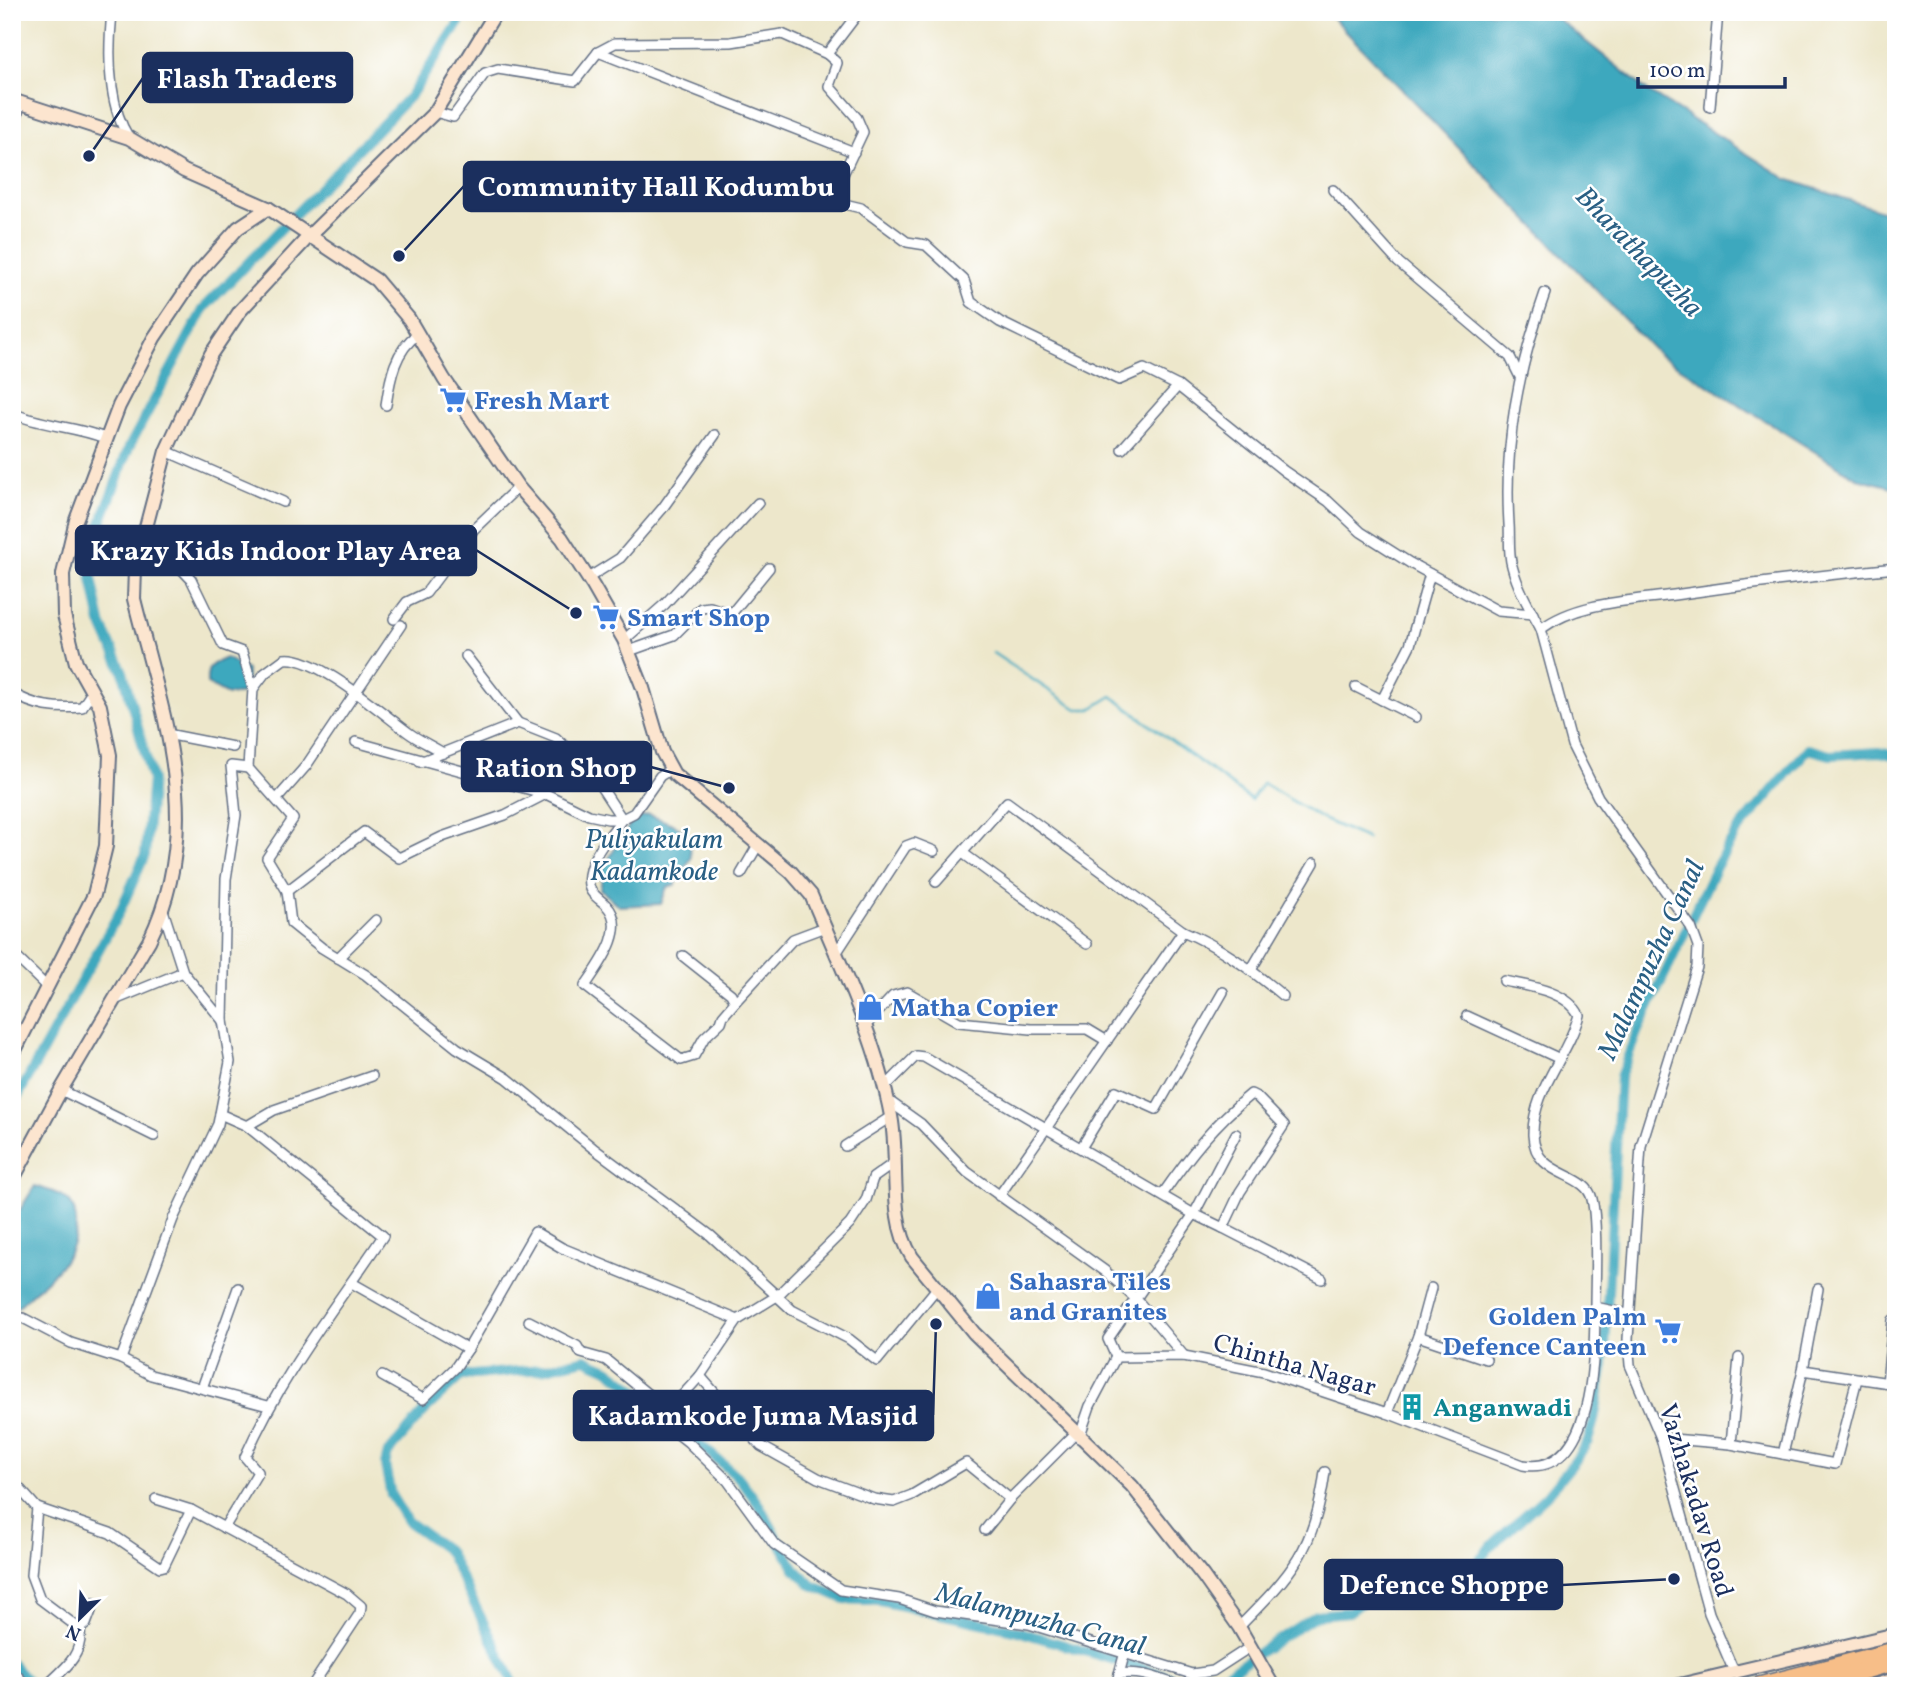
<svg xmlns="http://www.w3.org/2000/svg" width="1908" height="1698" viewBox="0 0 1908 1698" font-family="Vollkorn,serif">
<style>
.water{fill:#3ea8be;stroke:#2c6c8e;stroke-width:2}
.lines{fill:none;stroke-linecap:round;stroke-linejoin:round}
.stream{stroke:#3ea8be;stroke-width:2.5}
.canal{stroke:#3ea8be;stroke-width:10}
.street-casing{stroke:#646f84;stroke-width:12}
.secondary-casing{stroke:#646f84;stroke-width:16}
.highway-casing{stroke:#646f84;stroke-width:19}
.street{stroke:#fff;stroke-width:9}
.secondary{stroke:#fce5cf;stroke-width:12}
.highway{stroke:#f7be88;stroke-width:16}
.labels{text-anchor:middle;stroke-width:5;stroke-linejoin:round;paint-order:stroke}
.shop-label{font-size:26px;font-weight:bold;fill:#366cbe;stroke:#fff;text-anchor:start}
.street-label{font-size:26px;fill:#1b2f5e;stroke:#fff}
.culture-label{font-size:26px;font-weight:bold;fill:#0d838f;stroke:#fff;text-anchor:start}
.water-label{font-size:28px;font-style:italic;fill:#295f84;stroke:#fff}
.leader{fill:none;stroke:#1b2f5e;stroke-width:2.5}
.callout-dot{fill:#1b2f5e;stroke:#fff;stroke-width:2.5}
.callout{fill:#1b2f5e;stroke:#1b2f5e;stroke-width:2.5}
.callout-label{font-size:28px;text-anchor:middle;font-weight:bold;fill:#fff}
</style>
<rect width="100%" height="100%" fill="#fff"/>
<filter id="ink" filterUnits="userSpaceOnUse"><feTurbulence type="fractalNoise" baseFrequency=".0143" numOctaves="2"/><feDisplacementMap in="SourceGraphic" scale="14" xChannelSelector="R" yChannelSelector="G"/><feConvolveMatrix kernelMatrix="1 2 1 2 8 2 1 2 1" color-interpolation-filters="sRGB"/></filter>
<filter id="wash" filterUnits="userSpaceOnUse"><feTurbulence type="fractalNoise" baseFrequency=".00686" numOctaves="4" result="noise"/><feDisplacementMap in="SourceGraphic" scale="28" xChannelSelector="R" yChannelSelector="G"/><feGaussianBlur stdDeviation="1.57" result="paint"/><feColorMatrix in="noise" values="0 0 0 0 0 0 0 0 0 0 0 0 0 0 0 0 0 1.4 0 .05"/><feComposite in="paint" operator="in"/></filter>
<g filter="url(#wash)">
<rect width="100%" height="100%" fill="#ede7cb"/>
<g class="water">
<path d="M1327,12h222l100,80 138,87 109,37v272l-39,-10 -199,-124z"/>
<path d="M226,658l21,12 -1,23 -19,2 -20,-11c-1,-18 4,-20 19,-26z"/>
<path d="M649,815l26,10 14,11 2,22 -16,27 -8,2 -6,17 -42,2 -19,-17 4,-23 30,-48z"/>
<path d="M35,1186c9,3 22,6 30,12 9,6 10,14 11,24 3,41 -40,64 -64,91v-91z"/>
</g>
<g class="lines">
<path class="stream" d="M993,653l84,56h14l21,-13c46,36 92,68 139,104l12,-17 59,36 46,20"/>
<g class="canal">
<path d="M12,1107l108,-196 25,-56 7,-75 -29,-108 -22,-49 -13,-65 41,-111 75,-139 207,-213 55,-83"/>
<path d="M659,1409l81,70 19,26 36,64 17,16 32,14 36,2 134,29 181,54 25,-6 96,-63 33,-3 26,-19 78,-8 17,-12 19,-25 57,-52 29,-35 13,-20 6,-21 10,-56 16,-287 18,-47 78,-163 20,-34 72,-84 22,6 49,-3 17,4"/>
<path d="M12,1664l20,22"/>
<path d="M515,1686l-67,-135 -41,-30 -16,-26 -6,-30 3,-12 41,-47 32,-30 81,-7 43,-10 23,10 33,25"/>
</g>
</g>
</g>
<g filter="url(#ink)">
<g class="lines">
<defs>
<g id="street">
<path d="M112,12c-4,40 -5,92 17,126"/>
<path d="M859,12l-32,42 10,9 -8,23 28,32 6,14 -25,53 -2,17 25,6 46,34 19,3 38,35 7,22 29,20 119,58 25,-11 34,17 106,85 44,30 33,31 49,31 88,48 35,3"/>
<path d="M598,52l256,100"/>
<path d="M1710,107l8,-95"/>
<path d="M435,112l18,5 32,-44 13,-4 77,12 23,-29 17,-9 116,-1 51,-8 45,20"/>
<path d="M12,137l8,-33"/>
<path d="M1333,190l65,72 112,95 9,18"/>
<path d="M1545,293c-27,77 -41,149 -36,231 1,13 -1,29 3,42 6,23 18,43 29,63 36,-27 89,-28 133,-34 74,-11 147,-20 222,-27"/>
<path d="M386,405c4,-27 9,-55 32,-71"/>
<path d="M12,413c30,13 62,13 93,25"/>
<path d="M1122,449l56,-63"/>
<path d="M166,451l117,51"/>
<path d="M140,562l15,-21 36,38 32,66 19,7 11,37 -5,79 45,51 -26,39 20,33 4,32 31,25 44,27 91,73 50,30 86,70 117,87 67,61 73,-72 16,-24 7,-22 21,-15"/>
<path d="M588,578l32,-20 42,-49 53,-74"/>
<path d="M394,619l13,-17 19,-9 48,-64 44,-42"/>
<path d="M1541,629l31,116 26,52 93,130 7,19 -1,21 -56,179 -13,193 2,26 31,73 48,175 26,61"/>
<path d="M624,640l41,-36 93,-101 -52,57"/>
<path d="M629,651l45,-16 27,-27 9,-1 21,7 38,-46"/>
<path d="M466,656l52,67 38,15 34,32 32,49c-12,17 -37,42 -33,66 1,9 11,14 17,20 23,23 -7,60 -21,81l96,74 13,-4 10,-18 17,-16 2,-6 12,-14 -4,-8 -48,-38"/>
<path d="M1356,687l26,13 28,-55 20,-71"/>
<path d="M253,689l12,-16 19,-14c31,-5 100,56 125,74 11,8 23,13 34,20"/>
<path d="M12,693c23,14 44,16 70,14l10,-15"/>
<path d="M1382,700l34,17"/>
<path d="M167,734l66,13"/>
<path d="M356,742l190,52 43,21 19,4h14l12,-6 26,-37 11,-7"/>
<path d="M420,762l98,-39"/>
<path d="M277,799l29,-33 95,-141"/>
<path d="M964,854l123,90"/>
<path d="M741,874l17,-29"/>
<path d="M936,882l71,-80 176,129c38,16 69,39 100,65"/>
<path d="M287,891l77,-59 35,26 43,-21 63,-22 41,-21"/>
<path d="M162,907l21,65 40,49"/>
<path d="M12,953l35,34"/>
<path d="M835,955l71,-109 8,-3 20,8"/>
<path d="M338,958l38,-38"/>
<path d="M1251,970l63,-107"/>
<path d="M1504,981c24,5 63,10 75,34 -11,41 -47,76 -46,120 2,44 52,35 59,64 6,24 3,80 3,108"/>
<path d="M117,999l66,-27"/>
<path d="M735,1002l58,-63 32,-12"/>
<path d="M1467,1016l91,42"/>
<path d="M864,1027l29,-31 14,-4 52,30 72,7h56l20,12"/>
<path d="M884,1088l32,-32 8,1 266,155 33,16"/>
<path d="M61,1090l93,46"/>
<path d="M886,1099l35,25 46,48 138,99 32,29 47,56"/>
<path d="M220,1114l27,12 136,110c-51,76 -100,136 -138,221l13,15 -34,56"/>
<path d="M247,1126l27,-16 98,-34"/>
<path d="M845,1146l47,-30"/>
<path d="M1081,1148l35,-57 40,18 67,-117"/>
<path d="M1162,1195c27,-39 52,-71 89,-101l6,3 27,28 -44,67 -17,36 99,51"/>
<path d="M999,1196l184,-265"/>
<path d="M352,1283l116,66"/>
<path d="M937,1288l-60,73 -28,-22 -57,-29 -15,-14 -39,24 -38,56 -40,44 28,22 40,39 46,63 67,46 58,9 36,12 94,13 163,50 21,-3 37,-24"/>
<path d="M23,1318l48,25 50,16 52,-140 45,-95 12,-62 -7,-41 3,-142 10,-64 -5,-49 17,2"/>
<path d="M529,1321l48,25 4,7 25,7 61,50"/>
<path d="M1418,1336l13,-48"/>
<path d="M1116,1357l-8,-18 86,-125 42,-80"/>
<path d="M121,1359l30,16 117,31"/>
<path d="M1803,1370l15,-81"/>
<path d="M382,1376l41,23 32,-31 13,-19 67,-117 27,16 176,72"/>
<path d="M700,1376l61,70 57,32 56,21 20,3 18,-7 54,-32 44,36"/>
<path d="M1887,1384l6,-64"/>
<path d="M202,1388l36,-100"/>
<path d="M1387,1413l31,-77 68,23"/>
<path d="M1079,1438l11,-32 26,-49 68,-1 80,16 123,41 136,52c71,12 72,-111 72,-158l33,7"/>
<path d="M1661,1438l70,6 52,10 20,-84 93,14"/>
<path d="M1731,1444l8,-86"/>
<path d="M1783,1454l52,10 22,-85"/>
<path d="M12,1480l25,28 73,25 50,34 4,-1 27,-56"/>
<path d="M156,1499l35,11 156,84 14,12 -1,7 -48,73"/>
<path d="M37,1508l-6,67 9,24 40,30c3,27 -16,40 -34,57"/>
<path d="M985,1530l25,-31 65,-65"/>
<path d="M1239,1627c54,-55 75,-76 86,-155"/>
<path d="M80,1629l6,-5 8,-21"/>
<path d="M12,1670l15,16"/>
<path d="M1119,1674l6,-22"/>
<path d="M1116,1686l3,-12c24,-3 39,5 61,12"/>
</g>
<g id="secondary">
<path d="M12,100l117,38 55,33 84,37 108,72 33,39 35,60 74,108 44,51 31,48 31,54 19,48 19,64 12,22 117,98 20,23c30,71 66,146 80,221 9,45 -4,101 21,141l62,76 158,153 71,90 36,51 34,59"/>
<path d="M12,1056l82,-161 12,-49 4,-91 -10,-49 -24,-43 -12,-48 -1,-41 13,-54 43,-114 35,-68 43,-64 41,-46 30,-20"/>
<path d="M12,1181l49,-91 88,-149c57,-117 14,-225 -15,-342l1,-30 31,-118 45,-97 29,-43 71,-77 124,-122 61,-100"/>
<path d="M1675,1686l221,-52"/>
<path d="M1871,1686l25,-7"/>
</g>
<g id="highway">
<path d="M1757,1686l139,-36"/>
<path d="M1807,1686l89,-24"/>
</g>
</defs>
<use href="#street" class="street-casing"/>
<use href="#secondary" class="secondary-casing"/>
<use href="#highway" class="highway-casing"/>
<use href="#street" class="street"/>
<use href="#secondary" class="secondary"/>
<use href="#highway" class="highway"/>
</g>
</g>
<defs>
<symbol id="supermarket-bare" viewBox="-9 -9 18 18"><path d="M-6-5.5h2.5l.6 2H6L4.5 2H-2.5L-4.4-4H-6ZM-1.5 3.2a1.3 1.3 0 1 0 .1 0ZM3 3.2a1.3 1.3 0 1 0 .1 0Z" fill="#3f7fe0" stroke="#fff" stroke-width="2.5" paint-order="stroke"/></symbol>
<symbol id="shop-bare" viewBox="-9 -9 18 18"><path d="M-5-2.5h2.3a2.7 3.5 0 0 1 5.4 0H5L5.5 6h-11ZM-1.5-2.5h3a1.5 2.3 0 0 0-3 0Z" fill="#3f7fe0" stroke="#fff" stroke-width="2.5" paint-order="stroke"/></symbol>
<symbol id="building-bare" viewBox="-9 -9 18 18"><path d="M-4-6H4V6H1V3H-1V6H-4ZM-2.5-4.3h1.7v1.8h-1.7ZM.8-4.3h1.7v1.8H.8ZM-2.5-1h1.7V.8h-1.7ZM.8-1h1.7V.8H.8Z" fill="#0f9aa8" stroke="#fff" stroke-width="2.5" paint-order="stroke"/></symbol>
</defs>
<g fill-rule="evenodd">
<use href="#supermarket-bare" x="434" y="381" width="38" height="38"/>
<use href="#supermarket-bare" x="587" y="598" width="38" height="38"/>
<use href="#shop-bare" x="851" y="988" width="38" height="38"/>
<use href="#shop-bare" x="969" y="1277" width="38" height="38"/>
<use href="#supermarket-bare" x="1649" y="1312" width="38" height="38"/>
<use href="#building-bare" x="1393" y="1388" width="38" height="38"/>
</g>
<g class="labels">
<g class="shop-label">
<text x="474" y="409">Fresh Mart</text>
<text x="627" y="626">Smart Shop</text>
<text x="891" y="1016">Matha Copier</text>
<text x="1009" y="1290">Sahasra Tiles<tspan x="1009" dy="30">and Granites</tspan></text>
<text x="1647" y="1325" text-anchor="end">Golden Palm<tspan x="1647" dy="30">Defence Canteen</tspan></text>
</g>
<g class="street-label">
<text transform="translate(1295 1364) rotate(16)" y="9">Chintha Nagar</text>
<text transform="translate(1697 1500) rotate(73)" y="9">Vazhakadav Road</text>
</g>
<g class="culture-label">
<text x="1433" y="1416">Anganwadi</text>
</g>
<g class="water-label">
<text transform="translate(1640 251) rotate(46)" y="10">Bharathapuzha</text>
<text x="654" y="848">Puliyakulam<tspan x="654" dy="32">Kadamkode</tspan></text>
<text transform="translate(1650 959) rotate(-65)" y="10">Malampuzha Canal</text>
<text transform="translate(1041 1618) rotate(15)" y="10">Malampuzha Canal</text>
</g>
</g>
<path class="leader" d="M89 156L143 78M399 256L464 186M576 613L476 550M729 788L651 767M936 1324L933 1415M1674 1579L1562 1585"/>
<g class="callout-dot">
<circle cx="89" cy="156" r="7"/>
<circle cx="399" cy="256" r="7"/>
<circle cx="576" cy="613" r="7"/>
<circle cx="729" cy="788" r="7"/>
<circle cx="936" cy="1324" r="7"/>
<circle cx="1674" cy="1579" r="7"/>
</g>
<g class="callout">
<rect x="143" y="53" width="209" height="49" rx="7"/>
<rect x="464" y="162" width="385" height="49" rx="7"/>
<rect x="76" y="526" width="400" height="49" rx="7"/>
<rect x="462" y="742" width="189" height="49" rx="7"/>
<rect x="574" y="1391" width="359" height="49" rx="7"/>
<rect x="1325" y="1560" width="237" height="49" rx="7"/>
</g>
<g class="callout-label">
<text x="247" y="88">Flash Traders</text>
<text x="656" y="196">Community Hall Kodumbu</text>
<text x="276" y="560">Krazy Kids Indoor Play Area</text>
<text x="556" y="777">Ration Shop</text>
<text x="753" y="1425">Kadamkode Juma Masjid</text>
<text x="1444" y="1594">Defence Shoppe</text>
</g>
<rect width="1908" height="1698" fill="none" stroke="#fff" stroke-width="42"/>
<g transform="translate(80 1618) rotate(204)" stroke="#ffffff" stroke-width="5" paint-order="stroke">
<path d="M0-5L12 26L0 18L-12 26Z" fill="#1b2f5e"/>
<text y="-10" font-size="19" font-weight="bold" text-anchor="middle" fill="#1b2f5e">N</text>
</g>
<path d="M1638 77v10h147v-10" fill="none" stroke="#1b2f5e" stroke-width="3.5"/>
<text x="1649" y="77" font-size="21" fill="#1b2f5e" stroke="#ffffff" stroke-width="5" paint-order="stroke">100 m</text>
</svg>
